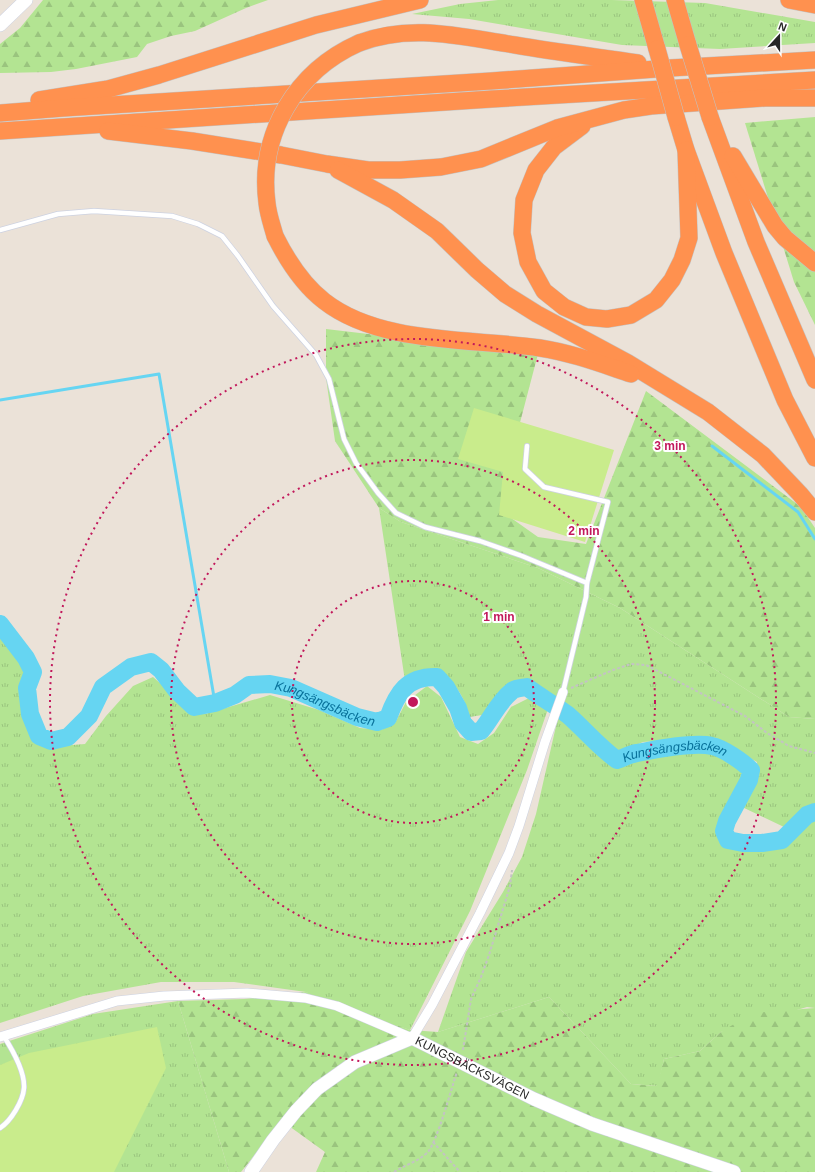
<svg xmlns="http://www.w3.org/2000/svg" width="815" height="1172" viewBox="0 0 815 1172" font-family="Helvetica,sans-serif">
<style>
.grass{fill:url(#grass-tufts)}
.forest{fill:url(#forest-firs)}
.pitch{fill:#c9ec8c}
.lines{fill:none;stroke-linecap:round;stroke-linejoin:round}
.stream{stroke:#66d5f2;stroke-width:3}
.river{stroke:#66d5f2;stroke-width:18}
.lane-casing{stroke:#cdd2e1;stroke-width:6}
.street-casing{stroke:#cdd2e1;stroke-width:10}
.secondary-casing{stroke:#cdd2e1;stroke-width:14}
.highway-casing{stroke:#c3c3c3;stroke-width:18}
.path{stroke:#c3c3c3;stroke-width:2;stroke-dasharray:3 2;stroke-linecap:butt}
.lane{stroke:#fff;stroke-width:4.5}
.street{stroke:#fff;stroke-width:9}
.secondary{stroke:#fff;stroke-width:13}
.highway{stroke:#ff914f;stroke-width:17}
.highway-bridge-casing{stroke:#c3c3c3;stroke-width:18;stroke-linecap:butt}
.highway-bridge{stroke:#ff914f;stroke-width:17}
.ring{fill:none;stroke:#c2185b;stroke-width:2;stroke-dasharray:2 4}
.labels{text-anchor:middle;stroke-width:4;stroke-linejoin:round;paint-order:stroke}
.street-label{font-size:12px;fill:#272727;stroke:#fff}
.water-label{font-size:13px;font-style:italic;fill:#08719a;stroke:#fff}
.centre{fill:#c2185b;stroke:#fff;stroke-width:2}
.ring-label{font-size:12px;text-anchor:middle;font-weight:bold;fill:#c2185b;stroke:#fff;stroke-width:4;stroke-linejoin:round;paint-order:stroke}
</style>
<defs>
<pattern id="grass-tufts" width="24" height="20" patternUnits="userSpaceOnUse"><rect width="24" height="20" fill="#b3e492"/><path d="M3 7l-1-3M5 7V3M7 7l1-3M15 17l-1-3M17 17v-4M19 17l1-3" fill="none" stroke="#9ac47e"/></pattern>
<pattern id="forest-firs" width="22" height="20" patternUnits="userSpaceOnUse"><rect width="22" height="20" fill="#b3e492"/><path d="M5 1l3.5 6h-7zM16 11l3.5 6h-7z" fill="#9ac47e"/></pattern>
</defs>
<rect width="100%" height="100%" fill="#ebe2d8"/>
<g class="grass">
<path d="M498,0h114l93,3 110,19v21l-95,6 -98,-4 -153,-26 -57,-5 48,-10z"/>
<path d="M379,508l22,14 137,46 82,40 169,109 26,2v87l-12,4 -19,17 -44,-21 6,-7 12,-20 -1,-17 -41,-23 -25,-1 -48,4 -23,10 -38,-28 -17,-18 -18,-12 -17,-12 -16,2 -17,12 -9,18 -18,3c-7,-23 -14,-33 -33,-48l-14,2 -18,10z"/>
<path d="M0,627l25,34v47l9,32 25,6 26,-2 21,-28 27,-30 20,-9 24,21 28,16 65,-19 49,15 41,18 21,2 14,-7 11,-21 21,-16 14,11 19,40 18,7 16,-11 17,-26 18,-9 20,8 -22,64 -57,141 -60,119 -15,-5 -31,-2 -58,-31 -72,-10h-73l-78,14 -83,27z"/>
<path d="M559,713l19,14 29,32 11,8 31,-14 49,-5 18,2 24,15 7,9 -5,11 -13,20 -12,25 8,12 18,5h19l24,-4 24,-24 5,-2v191l-8,-1 -86,25 -21,19 -36,8 -6,27 -27,-2 -82,-87 -111,35 28,-80 37,-60 19,-35 14,-43z"/>
<path d="M178,1001l51,171h-229v-128l93,-30z"/>
</g>
<g class="forest">
<path d="M43,0h225l-22,8 -51,23 -24,5 -24,8 -10,13 -61,12 -25,3 -51,1v-29l20,-16z"/>
<path d="M815,117v208l-21,-43 -49,-159z"/>
<path d="M326,329l212,25 -26,99 -5,62 31,22 48,7 60,-153 155,116 14,21v191l-26,-2 -169,-109 -82,-40 -137,-46 -22,-14 -44,-67 -9,-63z"/>
<path d="M306,992l104,38 28,2 111,-35 82,87 26,2 7,-27 36,-8 21,-19 31,-19 63,-5v164h-499l9,-20 -43,-31 -41,51h-12l-51,-171 66,-2z"/>
</g>
<g class="pitch">
<path d="M474,408l140,42 -29,92 -86,-27 4,-43 -45,-13z"/>
<path d="M157,1027l9,41 -52,104h-114v-107l29,-12z"/>
</g>
<g class="lines">
<g class="stream">
<path d="M0,400l159,-26 56,329"/>
<path d="M712,446l86,66 17,27"/>
</g>
<path class="river" id="s1" d="M0,624l26,34 7,14 -6,16 3,26 9,22 12,5 17,-4 21,-21 14,-29 28,-20 20,-5 10,8 16,21 17,16 21,-4 20,-8 14,-10 21,-1 21,4 66,29 20,5 11,-4c9,-25 19,-42 49,-41l9,10 12,21 5,15 8,9 10,-1c11,-13 17,-29 31,-40 3,-3 10,-3 15,-4 13,10 28,18 41,28 17,15 31,32 49,45 6,-2 13,-6 20,-7 18,-4 58,-11 75,-7 11,2 31,16 39,24l-2,10 -22,41 -3,10 4,9 15,3h19l20,-3 25,-25 8,-3"/>
<defs>
<g id="lane">
<path d="M0,230l58,-16 36,-3 78,5 26,8 24,12 16,20 35,50 43,49 13,24 15,60 12,24 22,30 18,20 29,14 55,14 42,15 65,27 -1,14 -23,95"/>
<path d="M527,446l-2,23 19,18 64,15 -21,81"/>
<path d="M0,1128c11,-7 23,-27 24,-40 1,-16 -12,-39 -21,-53"/>
</g>
<path id="street" d="M0,1037l117,-36 47,-5 83,-3 58,5 32,8 75,32 20,-33 48,-92 29,-60 10,-27 26,-84 18,-50"/>
<g id="secondary">
<path d="M0,25l26,-25"/>
<path id="s2" d="M251,1172l22,-32 23,-29 21,-22 38,-27 57,-24 122,61 58,25 142,48"/>
</g>
<g id="highway">
<path d="M643,0l14,49"/>
<path d="M675,0l13,45"/>
<path d="M789,0l26,5"/>
<path d="M359,43c53,-20 102,-6 156,2 41,7 82,12 123,18"/>
<path d="M39,100l69,-11 51,-14 157,-50 104,-25"/>
<path d="M0,113l64,-5 427,-27 179,-13 145,-8"/>
<path d="M676,117l10,33 38,103 61,147 30,58"/>
<path d="M710,117l46,125 59,138"/>
<path d="M582,126l-28,21 -18,23 -12,30 -2,33 6,29 16,29 20,16 22,10 21,2 24,-4 25,-15 16,-20 10,-20 7,-22 -3,-88"/>
<path d="M0,131l492,-32 323,-19"/>
<path d="M108,131l84,10 89,14 46,9 41,6h32l41,-3 40,-8 76,-31 67,-18 27,-4 114,-8h50"/>
<path d="M733,156l42,70 10,12 30,25"/>
<path d="M338,170l55,30 44,31 40,39 28,24 32,20 91,49 80,49 55,43 37,39 15,18"/>
<path d="M275,236c12,24 27,48 49,65 56,44 149,37 216,47 32,5 61,16 91,26"/>
</g>
</defs>
<use href="#lane" class="lane-casing"/>
<use href="#street" class="street-casing"/>
<use href="#secondary" class="secondary-casing"/>
<use href="#highway" class="highway-casing"/>
<g class="path">
<path d="M571,688l42,-18 18,-6 15,1 99,51 22,17 22,13 26,7"/>
<path d="M463,1050l8,-51 10,-22 8,-22 21,-69 2,-16"/>
<path d="M433,1142l27,30"/>
<path d="M394,1172c11,-7 23,-10 33,-19 10,-10 24,-64 30,-81"/>
</g>
<use href="#lane" class="lane"/>
<use href="#street" class="street"/>
<use href="#secondary" class="secondary"/>
<use href="#highway" class="highway"/>
<defs>
<g id="highway-bridge">
<path d="M688,45l22,72"/>
<path d="M657,49l19,68"/>
<path d="M275,236c-3,-11 -7,-22 -8,-33 -9,-69 29,-132 92,-160"/>
</g>
</defs>
<use href="#highway-bridge" class="highway-bridge-casing"/>
<use href="#highway-bridge" class="highway-bridge"/>
</g>
<g class="ring">
<circle cx="413" cy="702" r="121"/>
<circle cx="413" cy="702" r="242"/>
<circle cx="413" cy="702" r="363"/>
</g>
<g class="labels">
<g class="street-label">
<text dy="4" stroke="none"><textPath href="#s2" startOffset="282">KUNGSBÄCKSVÄGEN</textPath></text>
</g>
<g class="water-label">
<text dy="5" stroke="none"><textPath href="#s1" startOffset="475">Kungsängsbäcken</textPath></text>
<text dy="5" stroke="none"><textPath href="#s1" startOffset="930">Kungsängsbäcken</textPath></text>
</g>
</g>
<circle cx="413" cy="702" r="6" class="centre"/>
<g class="ring-label">
<text x="670" y="450">3 min</text>
<text x="584" y="535">2 min</text>
<text x="499" y="621">1 min</text>
</g>
<g transform="translate(779 36) rotate(21)" stroke="#ffffff" stroke-width="3" paint-order="stroke">
<path d="M0-3L7 15L0 10L-7 15Z" fill="#272727"/>
<text y="-6" font-size="11" font-weight="bold" text-anchor="middle" fill="#272727">N</text>
</g>
</svg>
